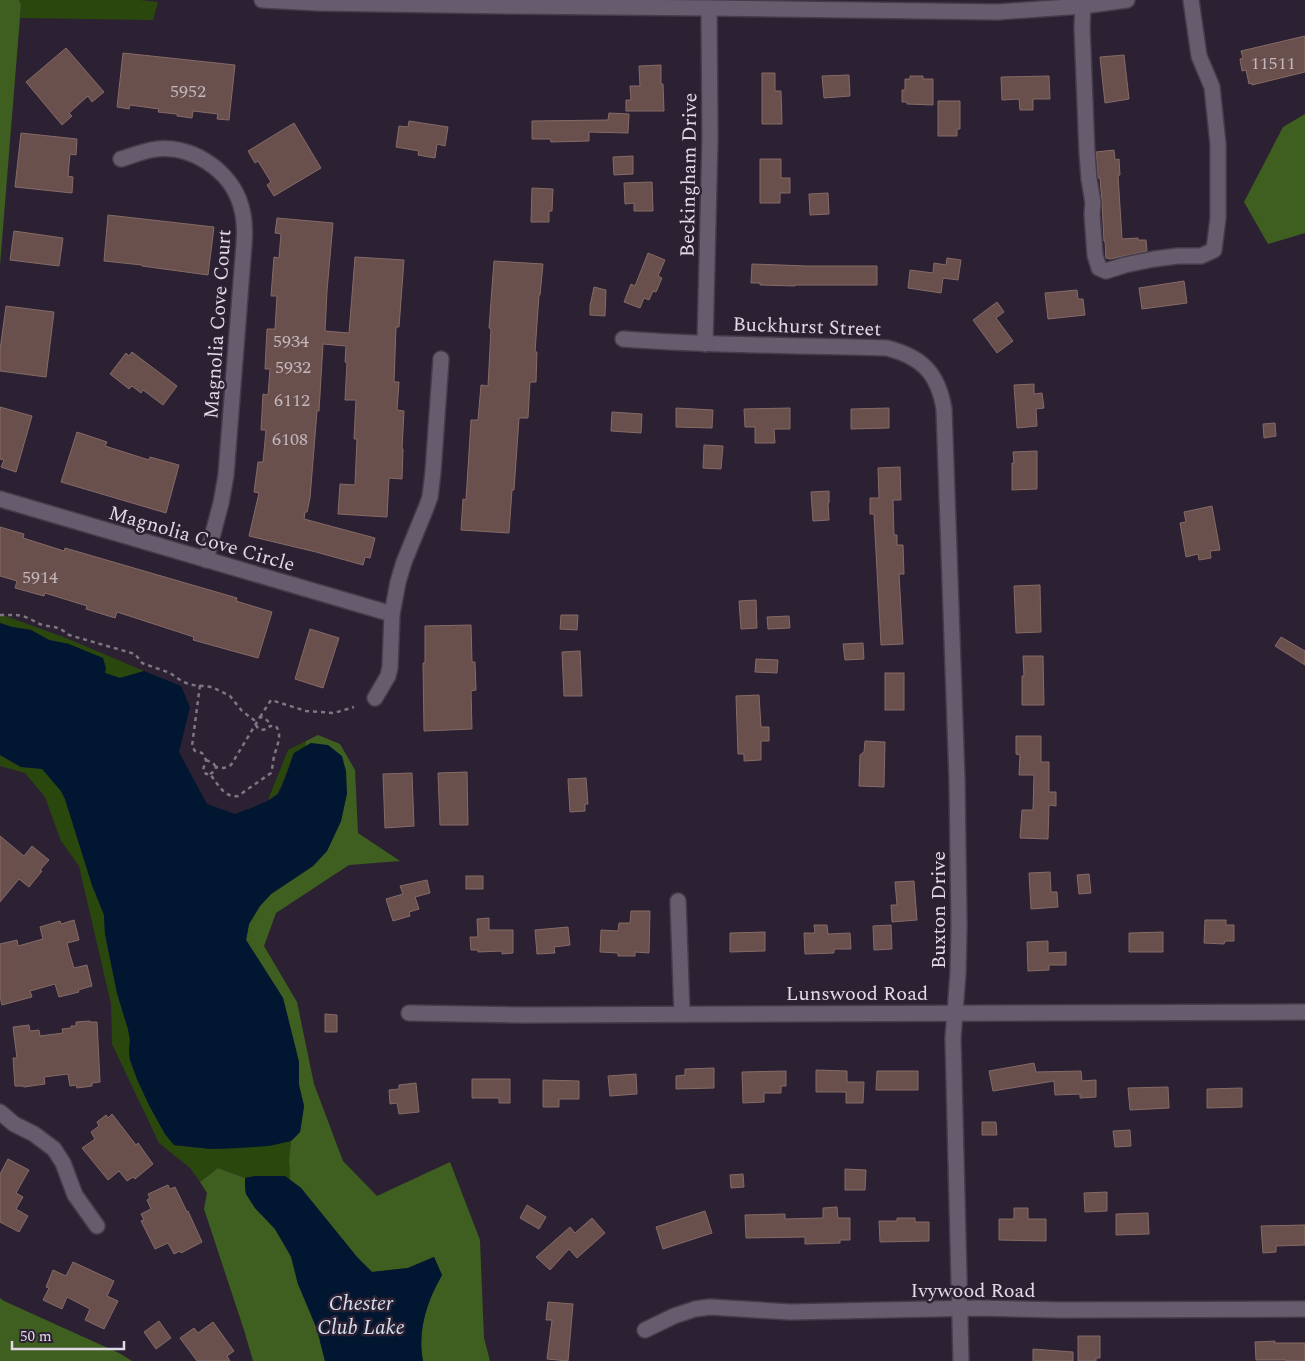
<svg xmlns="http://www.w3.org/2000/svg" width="1305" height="1361" viewBox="0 0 1305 1361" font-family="Spectral,serif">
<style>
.green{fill:#2a470d}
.forest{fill:#3e5f20}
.water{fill:#011731}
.building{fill:#6a504d;stroke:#856a67}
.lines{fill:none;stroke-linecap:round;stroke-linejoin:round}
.minor-casing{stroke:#453c4a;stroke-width:18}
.path{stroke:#7f7684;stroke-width:2.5;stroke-dasharray:4 4;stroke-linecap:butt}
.minor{stroke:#675b6e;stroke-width:15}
.labels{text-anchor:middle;stroke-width:5;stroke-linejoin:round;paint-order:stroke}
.number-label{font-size:18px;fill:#c3b7bf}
.street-label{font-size:20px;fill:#e1d9e5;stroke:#2c2132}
.water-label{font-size:21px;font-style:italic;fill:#d2e0ef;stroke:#2c2132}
</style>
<rect width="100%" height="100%" fill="#2c2132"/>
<g class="green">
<path d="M19,0h121l18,2 -5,18 -133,-2 1,-13z"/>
<path d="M0,614l66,24 78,33 -24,7 -15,-5 -36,-29 -20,-4 -18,-10 -19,-3 -12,-4z"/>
<path d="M306,741v5l-12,7 -12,31 -5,10 -9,6 20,-50z"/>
<path d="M0,755l21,12 21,1 19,23 4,8 27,86 12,30 1,19 12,59 11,36 2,11 -1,11 1,9 7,19 12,26 16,29 9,11c39,6 79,4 117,-4l-2,19 1,20 -5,-4h-30l-10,2 -27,-10 -18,14 -10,-14 -31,-25 -47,-99 -1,-40 -32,-138 -18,-25 -16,-44 -20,-24 -25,-7z"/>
</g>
<g class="forest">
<path d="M0,0h19l2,5 -21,260z"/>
<path d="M1305,114v119l-37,11 -24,-42 39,-75z"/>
<path d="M318,735l22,9 15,26 3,63 42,28 -51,4 -73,48 -12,33 33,56 17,82 29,77 34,35 73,-34 30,78 4,98 6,23h-67c-6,-30 4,-60 19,-86l-8,-18 -26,11 -36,4 -15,-15 -56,-69 -11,-8 -1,-20 2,-19 9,-9 4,-26 -5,-21v-23l-16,-64 -37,-58 3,-16 11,-18 11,-12 42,-28 14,-15 14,-30 6,-28 -36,-50 -5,3v-5z"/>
<path d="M218,1168l27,10v8l1,8 9,14 20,21 16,28 7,27 19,45 8,32h-72l-9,-31 -40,-121 3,-16 -7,-11z"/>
<path d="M0,1298l4,3 115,52 13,8h-132z"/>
</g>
<g class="water">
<path d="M0,623l12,4 19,3 18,10 20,4 34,14 3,10 -1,5 15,5 24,-7 37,15 9,21 -11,45 28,52 28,10c10,-4 37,-13 43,-20 6,-9 12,-31 16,-41l17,-10 17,2 14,11 4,15 1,22 -6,28 -14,30 -14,15 -42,28 -11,12 -11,18 -3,16 37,58 16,64v23l5,21 -4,26 -9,9 -22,5 -30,2 -28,1 -37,-4 -9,-11 -16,-29 -12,-26 -7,-19 -1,-9 1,-11 -2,-11 -11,-36 -12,-59 -1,-19 -12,-30 -27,-86 -4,-8 -19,-22 -21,-2 -21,-12z"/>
<path d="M255,1176h30l16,12 56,69 15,15 36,-4 26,-11 8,18c-15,26 -25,56 -19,86h-98l-8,-32 -19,-45 -7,-28 -16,-27 -20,-21 -9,-14 -1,-8v-8z"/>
</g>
<g class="building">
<path d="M1305,36v36l-53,13v-2l-3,1 -3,-14 -4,1 -2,-12 3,-1 -2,-7z"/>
<path d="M66,48l38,44 -12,10 -4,-6 -19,17 3,3 -10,9 -36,-43z"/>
<path d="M123,53l112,12 -6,55 -12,-1 1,-5 -25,-3 -1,7 -15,-2v-2l-19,-2 1,-3 -29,-4 -1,4 -12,-2z"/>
<path d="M1124,55l5,44 -24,4 -5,-46z"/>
<path d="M661,65v19h2l1,27h-38v-11h5l-1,-14h10l-1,-20z"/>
<path d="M762,73h13v18h6l1,33h-20z"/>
<path d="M849,75l1,21 -26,2 -2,-22z"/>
<path d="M910,76h13v3h10v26l-26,-1v-2h-5v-12h3v-11h5z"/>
<path d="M1049,76l1,23h-17v11h-13l-1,-11 -17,1 -1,-23z"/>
<path d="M938,101h22v28h-3v7h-19z"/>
<path d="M609,113l20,1 -1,19 -39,-1v9l-38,1 -1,-3h-18v-18l76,-1z"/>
<path d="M409,121l39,6 -3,19 -8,-2 -2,14 -17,-3 1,-4 -23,-4 3,-21 9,1z"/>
<path d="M294,123l27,45 -47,28 -7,-11 4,-3 -13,-21 -3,2 -7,-12z"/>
<path d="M21,133l56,6 -1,16 -6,-1 -2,22 5,1 -1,16 -57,-6z"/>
<path d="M1114,150l1,10 4,-1 1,16h-2l4,64 16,-1v2h8l1,11 -37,8 -4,-1 -1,-17h-1l-2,-39 -2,-24h-2l-2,-26z"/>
<path d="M633,156v18l-19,1 -1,-18z"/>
<path d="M760,159h21v19h9v15h-10v10h-20z"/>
<path d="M652,182l1,29h-19v-8l-9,1 -1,-21z"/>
<path d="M532,188l21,1 -1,22h-3v11h-18z"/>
<path d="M828,193l1,21 -19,1 -1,-21z"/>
<path d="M108,215l106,12 -6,48 -66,-9v-1l-38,-4z"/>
<path d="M277,218l56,5 -6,68 -2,40 24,2 6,-76 49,3 -5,67h-3l-2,55h5l-2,28 7,1 -2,38h1l-1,30 -13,-1 -2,39 -49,-3 2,-30 15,1 2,-46h-3l2,-39h-11l2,-37 -2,-1 1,-16 -23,-2 -4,67h-2l-7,87 -3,14h-2l-1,7 71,19 -5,20 -5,-1 -2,8 -47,-13 -67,-16 10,-43 -5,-1 4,-30h5l3,-32h-5l2,-36 5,1 2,-26h-5l2,-40h8l2,-33h-6l3,-39 5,1 2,-24 -6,-1z"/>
<path d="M14,231l49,7 -4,28 -49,-6z"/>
<path d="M648,253l17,7 -7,16 4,2 -6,14 -3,-1 -4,9 -5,-2 -4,10 -16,-6 7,-18 4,2z"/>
<path d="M947,258l14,2 -3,20 -15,-2 -2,15 -33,-5 2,-18 23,3 1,-10 12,2z"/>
<path d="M494,261l49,3 -3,31h-1l-4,57h2l-1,30h-6l-2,36h-9l-5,72h-2l-3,43 -48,-3 2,-31 3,1 5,-80h7l3,-35 7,1 3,-57 -2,-1z"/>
<path d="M752,264l55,2h70v19h-82v1l-35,-1v-2h-9z"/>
<path d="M1184,281l3,22 -45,6 -3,-21z"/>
<path d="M594,287l12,3 -1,26 -15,-1v-9z"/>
<path d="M1077,290l1,9h5l2,16 -37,4 -3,-26z"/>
<path d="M997,302l7,10 -8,6 17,23 -16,12 -24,-33z"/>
<path d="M6,306l48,6 -8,65 -46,-6v-21z"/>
<path d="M132,352l45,34 -14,19 -20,-15 -2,3 -9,-7 -3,3 -19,-15 16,-21 3,3z"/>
<path d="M1034,384v10l8,-1 2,15 -8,1 1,17 -20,2 -3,-43z"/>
<path d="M0,407l32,9 -16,56 -15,-5 3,-7 -4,-1z"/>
<path d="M676,408l37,2 -1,18 -36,-1z"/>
<path d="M790,408v21h-16l1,14h-20v-16h-10l-1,-18z"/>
<path d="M889,408v20l-38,1v-20z"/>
<path d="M612,412l30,2 -1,19 -30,-2z"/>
<path d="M1275,423l1,13 -12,2 -1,-14z"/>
<path d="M77,432l30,10 -2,4 44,14 1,-3 29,8 -13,48 -105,-31z"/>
<path d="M704,445l19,1 -2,23 -18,-1z"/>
<path d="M1037,451v38l-25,1v-27h2l-1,-11z"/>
<path d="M900,467l1,33h-8l1,35h3v10h6l1,29h-5l4,70 -22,1 -7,-131h-4v-16h9l-1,-30z"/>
<path d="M829,491v12h-1l1,17 -16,1 -2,-29z"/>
<path d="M1212,506l8,44 -10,1 1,7 -12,2 -1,-6 -12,3 -6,-34 6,-1 -2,-10z"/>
<path d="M0,527l24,7 -1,4 41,13 1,-3 172,50 -1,3 36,11 -14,46 -65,-18 1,-3 -77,-25 -2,6 -29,-9 1,-3 -42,-13 -1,3 -29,-8 2,-7 -17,-5z"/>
<path d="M1040,585l1,47 -25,1 -2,-47z"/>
<path d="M756,600l1,28 -16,1 -2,-28z"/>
<path d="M561,615h17l-1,15 -17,-1z"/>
<path d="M789,616l1,12 -22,1 -1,-12z"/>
<path d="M471,625l1,37h3l1,28 -5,1 1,38 -48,2 -1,-68h2v-37z"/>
<path d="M310,629l29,9 -16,50 -28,-9z"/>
<path d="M1281,637l24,14v14l-30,-19z"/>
<path d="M863,643l1,16 -19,1 -2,-16z"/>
<path d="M580,651l2,45h-18l-2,-44z"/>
<path d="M1023,656h20l1,49h-22v-29h2z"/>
<path d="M756,659l22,1 -1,13 -22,-1z"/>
<rect x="885" y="673" width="19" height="37"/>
<path d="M759,695l2,32h8v14h-8v19l-17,1v-7h-6l-2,-58z"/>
<path d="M1016,736h25v26h8v30h7v14l-7,-1 -1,34 -28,-1 2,-28h11l1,-35h-15l1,-20 -4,-1z"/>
<path d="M865,741l20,1 -1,45 -25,-1 1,-31 4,-3z"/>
<path d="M467,772l1,53h-28l-2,-52z"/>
<path d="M412,773l2,53 -29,2 -2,-54z"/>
<path d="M586,778l2,26h-3v7l-15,1 -2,-33z"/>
<path d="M0,836l24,20 8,-10 17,14 -9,10 2,1 -13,16 -10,-8 -19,23z"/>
<path d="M1050,872l1,20h6l1,15 -27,2 -2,-36z"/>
<path d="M1089,874l2,19 -12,1 -2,-19z"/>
<rect x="466" y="876" width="17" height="13"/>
<path d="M427,880l3,13 -15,4 4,12 -10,3 1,4 -17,5 -7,-22 17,-5 -3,-8z"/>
<path d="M914,881l3,39 -25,2 -1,-17h6l-2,-23z"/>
<path d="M631,911h19l-1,42 -14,-1v4h-17v-3l-18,-1 1,-22 17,1 1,-8h11z"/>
<path d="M489,918v12h24v23l-11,1v-3l-24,1v-2h-7l-1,-13h8l-1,-18z"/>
<path d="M74,920l5,20 -12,3 3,12 4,13 13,-3 5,21 -14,4 1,2 -20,5 -4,-13 -25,7 2,6 -30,8 -2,-8v-53l17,-4 1,6 25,-7 -3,-12 20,-6 1,3z"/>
<path d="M1205,920h21v5h8v16h-9l-1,3 -20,-1z"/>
<path d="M814,925h13l1,9 22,-1 1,16h-17v4l-29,1 -1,-21h11z"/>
<path d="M891,925l1,24 -18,1 -1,-24z"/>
<path d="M568,927l2,18 -16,2 1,6 -18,1 -2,-24z"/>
<path d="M765,932v19l-35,1v-19z"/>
<path d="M1163,932v20h-34v-19z"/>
<path d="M1048,941v12l18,-1v13h-17v5l-21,1 -1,-29z"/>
<path d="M325,1014l12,1v17h-12z"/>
<path d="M90,1021v1h7l3,60 -8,1v3l-15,2 -1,-3 -6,1 -2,-12 -24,3 1,7 -21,3 -1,-1h-8l-2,-28h4l-4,-31 16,-2 1,6 9,-1 1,6 23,-3 -1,-4 9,-1v-2h5v-4z"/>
<path d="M1034,1063l2,9 45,-1 1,10 14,-1v17l-16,1v-4l-25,1 -1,-14 -61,10 -4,-20z"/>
<path d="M714,1068v20l-38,1v-13l9,-1v-6z"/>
<path d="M816,1070l31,1v11h17l-1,21h-17v-11h-30z"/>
<path d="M786,1071v15h-5v7h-17v9l-21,1 -1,-31z"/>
<path d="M877,1071h41v19h-42z"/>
<path d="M636,1074l1,20 -27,2 -2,-20z"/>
<path d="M472,1079h38v24h-11v-5h-27z"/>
<path d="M543,1080l36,1v18h-20v8h-16z"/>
<path d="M416,1083l3,29 -20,2 -2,-11 -7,1 -1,-14 10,-1v-4z"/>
<path d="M1168,1087l1,21 -39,2 -2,-22z"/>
<path d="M1242,1088v19l-35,1v-19z"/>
<path d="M112,1114l24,31 2,-2 15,21 -18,15 -2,-2 -6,4 -8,-10 -11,9 -26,-32 13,-9 -4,-7 8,-6 -2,-4 9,-7 2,3z"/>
<path d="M982,1122h14l1,13h-15z"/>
<path d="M1130,1130l1,16 -16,1 -2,-16z"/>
<path d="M8,1159l21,11 -13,23 7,4 -7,12 12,7 -9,16 -19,-10v-48z"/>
<path d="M845,1169l21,1 -1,20h-20z"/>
<path d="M743,1174l1,13 -13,1 -1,-13z"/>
<path d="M168,1185l2,4 5,-2 12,25 1,-1 14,31 -21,11 -1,-2 -6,3 -6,-11 -13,6 -14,-28 3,-1 -3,-6 10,-5 -4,-9 3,-2 -2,-4z"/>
<path d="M1107,1192v19l-22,1 -1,-19z"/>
<path d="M527,1205l19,12 -7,12 -19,-11z"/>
<path d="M837,1207l1,11h12v22h-10v3l-35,1v-7l-59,1 -1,-23 40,-1v5l38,-1v-10z"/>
<path d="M1014,1208h14v11h18v22l-47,-1v-21h15z"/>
<path d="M705,1211l7,22 -49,16 -7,-22z"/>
<path d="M1148,1213l1,21 -33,1v-21z"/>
<path d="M592,1218l13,15 -28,25 -8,-9 -19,21 -14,-13 34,-30 5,6z"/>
<path d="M897,1218h18v4h14v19l-49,1 -1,-21h18z"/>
<path d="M1305,1225v20l-29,1v6l-13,1 -2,-27z"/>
<path d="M73,1262l41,19 -7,15 11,5 -14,28 -19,-9 5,-11 -23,-12 -5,12 -19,-9 6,-12 -3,-1 7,-17 13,6z"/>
<path d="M548,1302l25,2 -5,57 -21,-2 5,-39h-6z"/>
<path d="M159,1321l12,17 -15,11 -12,-17z"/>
<path d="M213,1322l21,29 -7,5 3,5h-33l-17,-23 14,-10 4,5z"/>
<path d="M1078,1336h22v22h-4v3h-18z"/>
<path d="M1275,1341l-1,2h31v18h-19v-1h-30l-1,-18z"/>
<path d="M1033,1349l40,3v9h-40z"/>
</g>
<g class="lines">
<defs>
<g id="minor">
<path d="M262,0l56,3 197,3 194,2 289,4 85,-6 44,-6"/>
<path d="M1083,6l-1,21 5,126 2,26 4,24 -1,11 3,41 4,13 7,3 19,-6 29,-6 24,-3h23l13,-6 4,-32v-74l-6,-57 -13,-31 -8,-56"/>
<path d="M121,159c10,-3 20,-7 30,-9 38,-8 80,20 90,56 4,13 4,25 3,38l-18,231 -5,28 -15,57"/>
<path d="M623,339c88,7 176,6 264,9 35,9 51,25 57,61l13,371 2,145 -1,48 -5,65 8,323"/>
<path d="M705,344l5,-206 -1,-130"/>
<path d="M0,499l392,115"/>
<path d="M375,698l13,-22 2,-9 2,-53 6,-32 6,-20 22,-54 4,-11 3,-25 8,-113"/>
<path d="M678,901l4,113"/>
<path d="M409,1013l113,2 783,-3"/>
<path d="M0,1112l14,12 20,10 20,15 9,14 12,32 22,31"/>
<path d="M645,1330l29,-14 21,-7 15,-2 80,5 189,-4 82,2 244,-1"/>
</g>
</defs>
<use href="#minor" class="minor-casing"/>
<g class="path">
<path d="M0,615c10,0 19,-1 28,3 5,2 10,6 15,7 13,3 15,1 26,10l66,19 7,9 28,10 13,9 10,3 19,2 18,9 12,15 12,9 3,7 4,3 6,-1 3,-3h6c6,9 2,17 -1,27 -2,6 -2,13 -4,20l-33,23c-14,2 -20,-12 -28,-22h-4l-3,-4 3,-10 -4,-7 -7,-2 -3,-5 8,-61"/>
<path d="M260,717l11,-17 35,11 28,2 20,-6"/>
<path d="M206,760l7,3 3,4"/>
<path d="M210,774l5,-3 1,-4 8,1 7,-3 29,-48c5,1 8,3 10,8"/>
</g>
<use href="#minor" class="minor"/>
</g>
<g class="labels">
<g class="number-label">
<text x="1273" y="69">11511</text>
<text x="188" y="97">5952</text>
<text x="291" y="347">5934</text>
<text x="293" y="373">5932</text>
<text x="292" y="406">6112</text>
<text x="290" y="445">6108</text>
<text x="40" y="583">5914</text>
</g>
<g class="street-label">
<text transform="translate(688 175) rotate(-89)" y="7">Beckingham Drive</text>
<text transform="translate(217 324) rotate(-86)" y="7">Magnolia Cove Court</text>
<text transform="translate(807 326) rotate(2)" y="7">Buckhurst Street</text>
<text transform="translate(202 538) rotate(16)" y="7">Magnolia Cove Circle</text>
<text transform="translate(938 910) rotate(-90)" y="7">Buxton Drive</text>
<text x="857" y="1000">Lunswood Road</text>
<text x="973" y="1297">Ivywood Road</text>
</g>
<g class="water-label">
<text x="361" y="1310">Chester<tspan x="361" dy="24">Club Lake</tspan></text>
</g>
</g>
<path d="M12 1341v8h112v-8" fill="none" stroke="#e1d9e5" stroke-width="2.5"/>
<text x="20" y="1341" font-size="15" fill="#e1d9e5" stroke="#2c2132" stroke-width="4" paint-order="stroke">50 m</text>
</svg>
